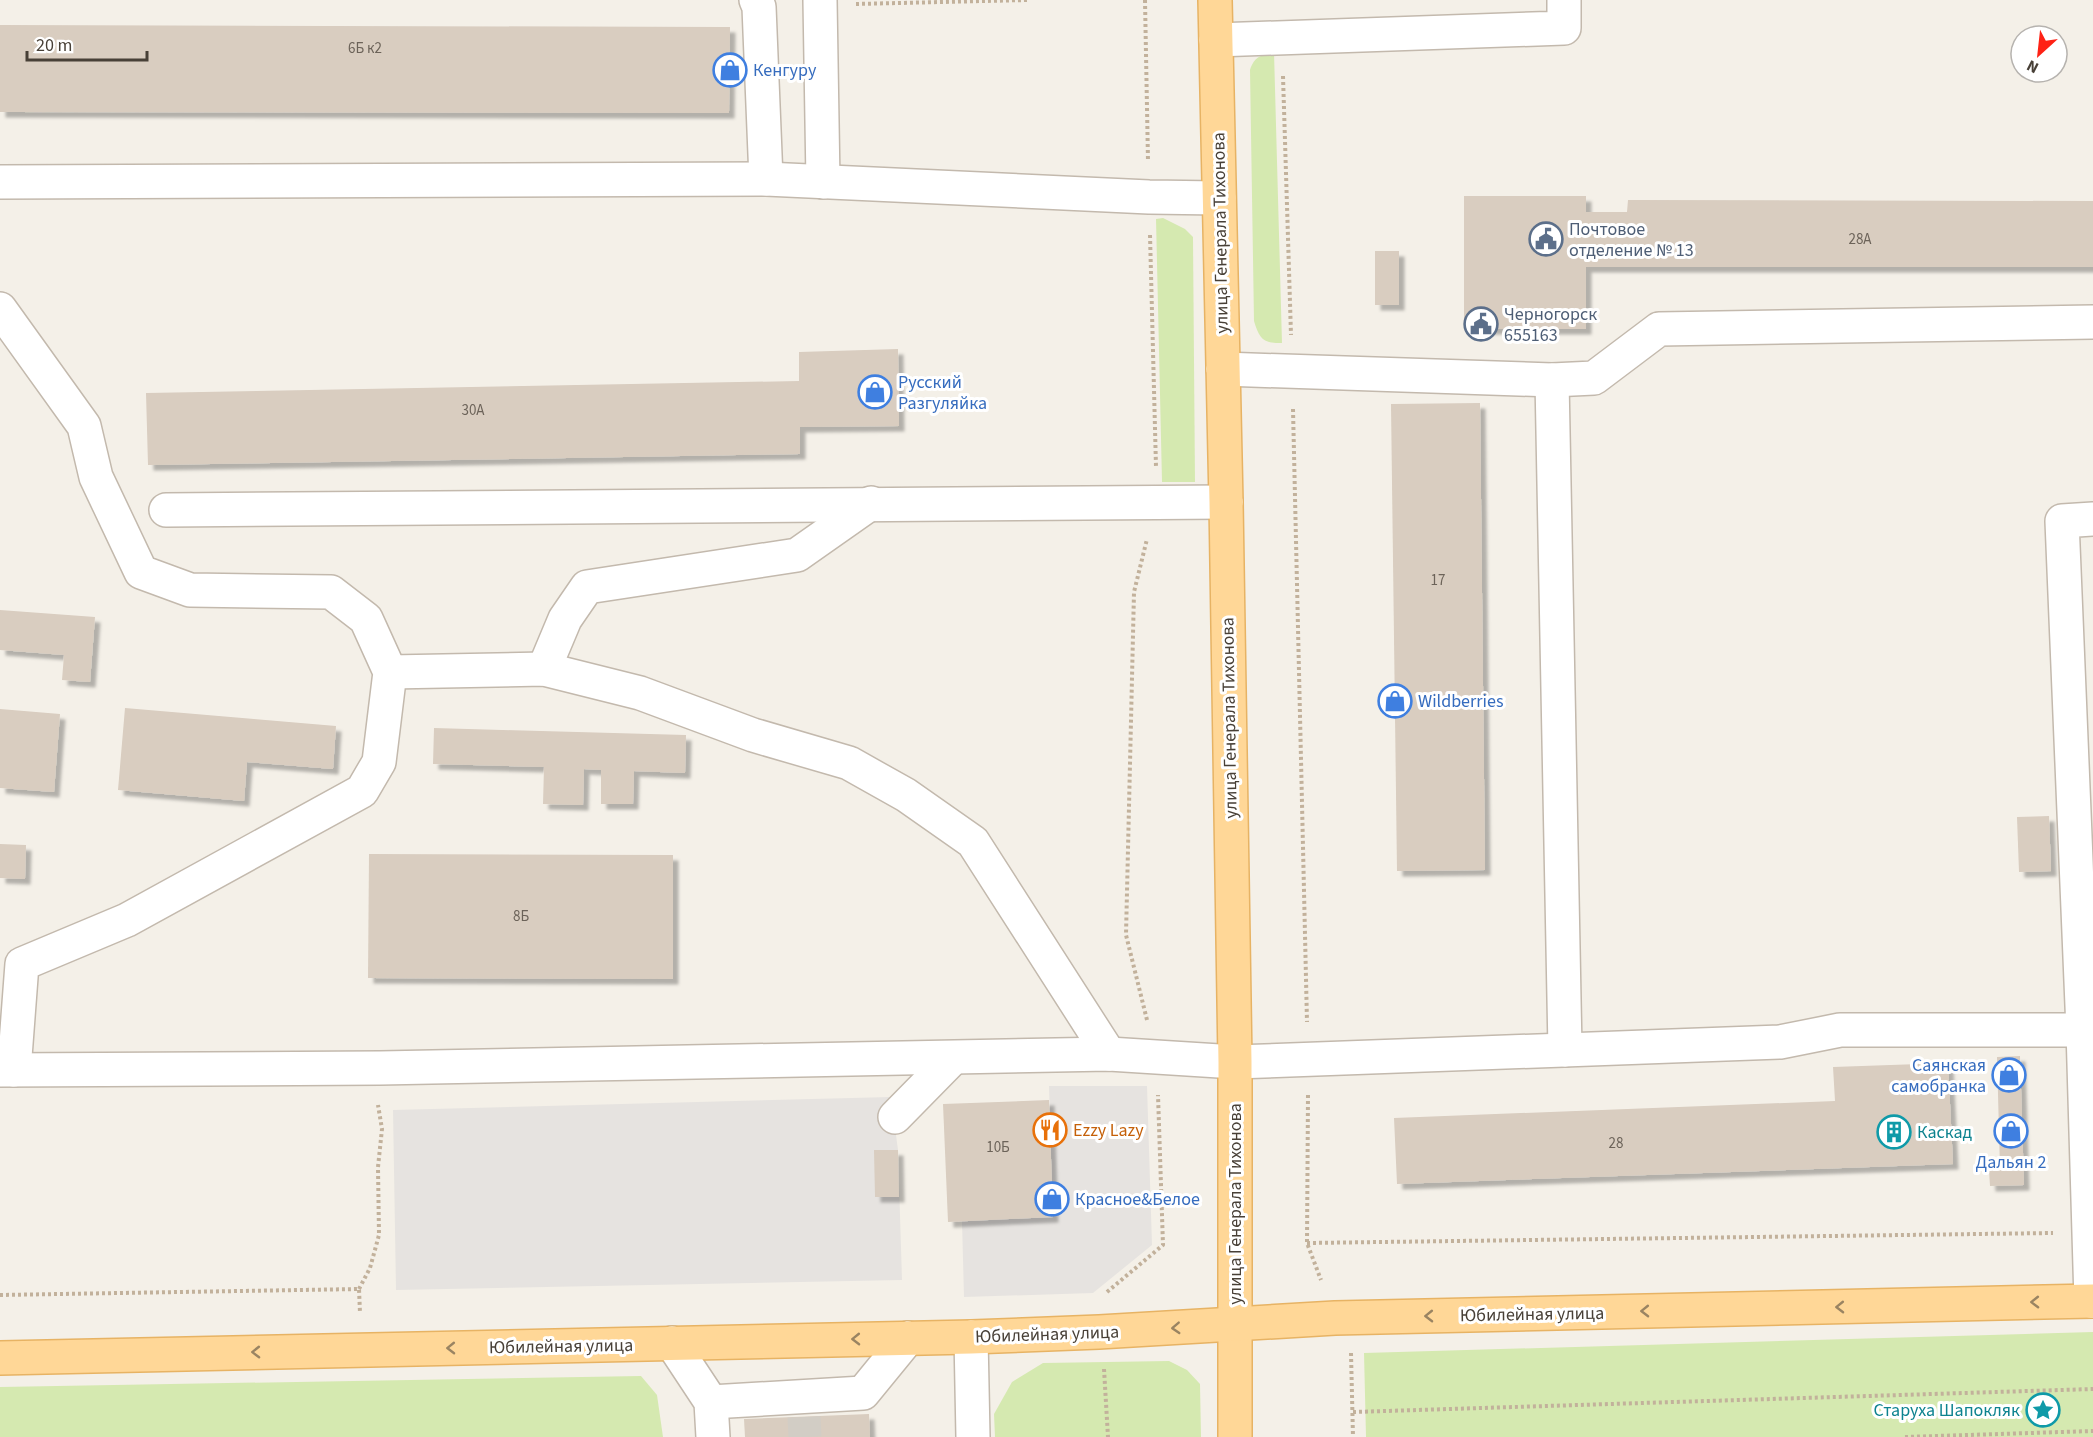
<svg xmlns="http://www.w3.org/2000/svg" width="2093" height="1437" viewBox="0 0 2093 1437" font-family="'Source Sans 3',sans-serif">
<style>
.green{fill:#d5e9b0}
.parking{fill:#e6e3e0}
.building{fill:#d9cdc0;filter:url(#shadow)}
.lines{fill:none;stroke-linecap:round;stroke-linejoin:round}
.minor-tunnel{stroke:#d2cdc5;stroke-width:33;stroke-dasharray:33 16;stroke-linecap:butt}
.minor-casing{stroke:#c3b9ad;stroke-width:36}
.major-casing{stroke:#e7b364;stroke-width:36}
.path{stroke:#c2b19b;stroke-width:4;stroke-dasharray:3 3;stroke-linecap:butt}
.minor{stroke:#fff;stroke-width:33}
.major{stroke:#ffd797;stroke-width:33}
.oneway{stroke:#9a8462}
.labels{text-anchor:middle;stroke-width:6;stroke-linejoin:round;paint-order:stroke}
.number-label{font-size:15px;fill:#6c6359}
.shop-label{font-size:18px;fill:#366cbe;stroke:#fff;text-anchor:start}
.service-label{font-size:18px;fill:#4e5e75;stroke:#fff;text-anchor:start}
.street-label{font-size:18px;fill:#484037;stroke:#fff}
.food-label{font-size:18px;fill:#c56008;stroke:#fff;text-anchor:start}
.culture-label{font-size:18px;fill:#0d838f;stroke:#fff;text-anchor:start}
</style>
<defs>
<filter id="shadow"><feDropShadow dx="5.5" dy="5.5" stdDeviation="1.5" flood-color="#0004"/></filter>
</defs>
<rect width="100%" height="100%" fill="#f4f0e8"/>
<g class="green">
<path d="M1274,52l8,291c-19,1 -23,-5 -28,-22l-4,-251c5,-14 10,-14 24,-18z"/>
<path d="M1163,218l22,11 8,8 2,245h-33l-6,-263z"/>
<path d="M2093,1332v105h-727l-2,-84z"/>
<path d="M1169,1361l18,9 13,14 1,53h-206l-1,-23 18,-32 31,-19z"/>
<path d="M641,1376l16,19 6,42h-663v-50z"/>
</g>
<g class="parking">
<path d="M1049,1086h98l5,159 -59,48 -129,4 -2,-76 91,-4z"/>
<path d="M891,1097l7,53 4,130 -506,10 -3,-180z"/>
</g>
<g class="building">
<path d="M0,25l730,2 -1,86 -729,-1z"/>
<path d="M1464,196h122v16h41l1,-12 465,1v66h-507v62h-122z"/>
<rect x="1375" y="251" width="24" height="54"/>
<path d="M898,349l1,77 -99,1v27l-652,11 -2,-72 653,-12v-29z"/>
<path d="M1480,403l5,467 -88,1 -6,-467z"/>
<path d="M0,610l95,7 -5,65 -28,-2 2,-25 -64,-5z"/>
<path d="M125,708l211,18 -3,43 -86,-7 -3,39 -126,-11z"/>
<path d="M0,709l60,5 -6,78 -54,-4z"/>
<path d="M434,728l252,7 -1,38 -51,-2 -1,33h-32v-34l-17,-1 -1,36 -40,-1 1,-37 -111,-3z"/>
<path d="M2049,816l2,55 -32,1 -2,-55z"/>
<path d="M0,844l26,1 -1,34 -25,-1z"/>
<path d="M369,854l304,1v124l-305,-1z"/>
<path d="M2020,1056l4,129 -34,1 -1,-16 11,-1 -3,-112z"/>
<path d="M1948,1063l5,101 -556,20 -3,-66 441,-17 -2,-34z"/>
<path d="M1049,1100l4,117 -105,5 -5,-118z"/>
<path d="M874,1150h24l1,47h-24z"/>
<path d="M869,1414l1,23h-125l-1,-18z"/>
</g>
<g class="lines">
<path class="minor-tunnel" d="M804,1417l1,20"/>
<defs>
<g id="minor">
<path d="M756,0l3,7 7,172"/>
<path d="M820,0l3,182"/>
<path d="M1216,40l348,-12v-28"/>
<path d="M0,182l766,-3 383,18 70,1"/>
<path d="M0,309l84,117 12,51 45,95 49,18 141,2 35,27 24,53 -11,90 -17,29 -235,129 -105,44 -8,106"/>
<path d="M1223,369l329,11 42,-2 65,-49 434,-7"/>
<path d="M1552,380l13,670"/>
<path d="M166,510l1060,-8"/>
<path d="M544,669l21,-50 22,-32 210,-32 74,-52"/>
<path d="M390,672l154,-3 96,24 113,42 96,28 57,32 67,47 136,212"/>
<path d="M2083,1030l-21,-509 31,-2"/>
<path d="M0,1070l380,-2 729,-14 126,8 545,-20 60,-12h243l8,271"/>
<path d="M895,1117l58,-59"/>
<path d="M971,1337l2,100"/>
<path d="M672,1343l39,59 2,35"/>
<path d="M711,1402l152,-9 45,-55"/>
</g>
<g id="major">
<path d="M1215,0l11,502 9,560v375"/>
<path d="M0,1358l971,-21 128,-5 236,-14 758,-17"/>
</g>
</defs>
<use href="#minor" class="minor-casing"/>
<use href="#major" class="major-casing"/>
<g class="path">
<path d="M1145,0l3,161"/>
<path d="M856,4l171,-4"/>
<path d="M1283,76l8,259"/>
<path d="M1150,235l6,232"/>
<path d="M1293,409l14,613"/>
<path d="M1147,1020l-21,-85 8,-343 13,-53"/>
<path d="M1308,1095l-1,148 14,37"/>
<path d="M1307,1243l746,-10"/>
<path d="M359,1289l11,-21 9,-33 -1,-68 4,-38 -4,-24"/>
<path d="M1107,1292l56,-47 -5,-150"/>
<path d="M0,1295l359,-6 1,24"/>
<path d="M1351,1353l2,84"/>
<path d="M1104,1369l4,68"/>
<path d="M1353,1412l740,-23"/>
<path d="M1905,1437l188,-6"/>
</g>
<use href="#minor" class="minor"/>
<use href="#major" class="major"/>
</g>
<defs><path id="oneway-chevron" d="M-2-3.5L2.5 0L-2 3.5" fill="none" stroke-width="1.6" stroke-linecap="round" stroke-linejoin="round" transform="scale(1.5)"/></defs>
<g class="oneway">
<use href="#oneway-chevron" transform="translate(2035 1302) rotate(179)"/>
<use href="#oneway-chevron" transform="translate(1840 1307) rotate(179)"/>
<use href="#oneway-chevron" transform="translate(1645 1311) rotate(179)"/>
<use href="#oneway-chevron" transform="translate(1429 1316) rotate(179)"/>
<use href="#oneway-chevron" transform="translate(1176 1328) rotate(177)"/>
<use href="#oneway-chevron" transform="translate(856 1339) rotate(179)"/>
<use href="#oneway-chevron" transform="translate(451 1348) rotate(179)"/>
<use href="#oneway-chevron" transform="translate(256 1352) rotate(179)"/>
</g>
<defs>
<symbol id="shop-ring" viewBox="-11 -11 22 22"><circle r="9.5" fill="#fff" stroke="#3f7fe0" stroke-width="1.5"/><path d="M-5-2.5h2.3a2.7 3.5 0 0 1 5.4 0H5L5.5 6h-11ZM-1.5-2.5h3a1.5 2.3 0 0 0-3 0Z" fill="#3f7fe0"/></symbol>
<symbol id="civic-ring" viewBox="-11 -11 22 22"><circle r="9.5" fill="#fff" stroke="#5c6f8a" stroke-width="1.5"/><path d="M-.6-6.5H3V-4.5H.6V-3L4-1V1h2V6H-6V1h2V-1L-.6-3ZM-1.2 2.5V6h2.4V2.5Z" fill="#5c6f8a"/></symbol>
<symbol id="restaurant-ring" viewBox="-11 -11 22 22"><circle r="9.5" fill="#fff" stroke="#e8710a" stroke-width="1.5"/><path d="M-5-6h1v4h1v-4h1v4h1v-4h1v5L-1.5 .5V6h-2V.5L-5-1ZM5-6V6H3V1.5H1.5Q1.5-4 5-6Z" fill="#e8710a"/></symbol>
<symbol id="building-ring" viewBox="-11 -11 22 22"><circle r="9.5" fill="#fff" stroke="#0f9aa8" stroke-width="1.5"/><path d="M-4-6H4V6H1V3H-1V6H-4ZM-2.5-4.3h1.7v1.8h-1.7ZM.8-4.3h1.7v1.8H.8ZM-2.5-1h1.7V.8h-1.7ZM.8-1h1.7V.8H.8Z" fill="#0f9aa8"/></symbol>
<symbol id="sight-ring" viewBox="-11 -11 22 22"><circle r="9.5" fill="#fff" stroke="#0f9aa8" stroke-width="1.5"/><path d="M0-6L1.8-2.2L6-1.7L2.9 1.2L3.7 5.4L0 3.3L-3.7 5.4L-2.9 1.2L-6-1.7L-1.8-2.2Z" fill="#0f9aa8"/></symbol>
</defs>
<g fill-rule="evenodd">
<use href="#shop-ring" x="711" y="51" width="38" height="38"/>
<use href="#civic-ring" x="1527" y="220" width="38" height="38"/>
<use href="#civic-ring" x="1462" y="305" width="38" height="38"/>
<use href="#shop-ring" x="856" y="373" width="38" height="38"/>
<use href="#shop-ring" x="1376" y="682" width="38" height="38"/>
<use href="#shop-ring" x="1990" y="1056" width="38" height="38"/>
<use href="#restaurant-ring" x="1031" y="1111" width="38" height="38"/>
<use href="#shop-ring" x="1992" y="1112" width="38" height="38"/>
<use href="#building-ring" x="1875" y="1113" width="38" height="38"/>
<use href="#shop-ring" x="1033" y="1180" width="38" height="38"/>
<use href="#sight-ring" x="2024" y="1391" width="38" height="38"/>
</g>
<g class="labels">
<g class="number-label">
<text x="365" y="53">6Б к2</text>
<text x="1860" y="244">28А</text>
<text x="473" y="415">30А</text>
<text x="1438" y="585">17</text>
<text x="521" y="921">8Б</text>
<text x="1616" y="1148">28</text>
<text x="998" y="1152">10Б</text>
</g>
<g class="shop-label">
<text x="753" y="76">Кенгуру</text>
<text x="898" y="388">Русский<tspan x="898" dy="21">Разгуляйка</tspan></text>
<text x="1418" y="707">Wildberries</text>
<text x="1986" y="1071" text-anchor="end">Саянская<tspan x="1986" dy="21">самобранка</tspan></text>
<text x="2011" y="1168" text-anchor="middle">Дальян 2</text>
<text x="1075" y="1205">Красное&amp;Белое</text>
</g>
<g class="service-label">
<text x="1569" y="235">Почтовое<tspan x="1569" dy="21">отделение № 13</tspan></text>
<text x="1504" y="320">Черногорск<tspan x="1504" dy="21">655163</tspan></text>
</g>
<g class="street-label">
<text transform="translate(1220 233) rotate(-91)" y="6">улица Генерала Тихонова</text>
<text transform="translate(1229 718) rotate(-91)" y="6">улица Генерала Тихонова</text>
<text transform="translate(1235 1204) rotate(-90)" y="6">улица Генерала Тихонова</text>
<text transform="translate(1532 1314) rotate(-1)" y="6">Юбилейная улица</text>
<text transform="translate(1047 1334) rotate(-2)" y="6">Юбилейная улица</text>
<text transform="translate(561 1346) rotate(-1)" y="6">Юбилейная улица</text>
</g>
<g class="food-label">
<text x="1073" y="1136">Ezzy Lazy</text>
</g>
<g class="culture-label">
<text x="1917" y="1138">Каскад</text>
<text x="2020" y="1416" text-anchor="end">Старуха Шапокляк</text>
</g>
</g>
<g transform="translate(2039 54) rotate(207)"><circle r="28" fill="#ffffff" stroke="#b6b3af" stroke-width="1.5"/>
<path d="M0-4.5L10 22L0 15L-10 22Z" fill="#fe2215"/>
<text y="-9" font-size="16" font-weight="bold" text-anchor="middle" fill="#484037">N</text>
</g>
<path d="M27 51v9h120v-9" fill="none" stroke="#484037" stroke-width="3"/>
<text x="36" y="51" font-size="18" fill="#484037" stroke="#ffffff" stroke-width="4.5" paint-order="stroke">20 m</text>
</svg>
